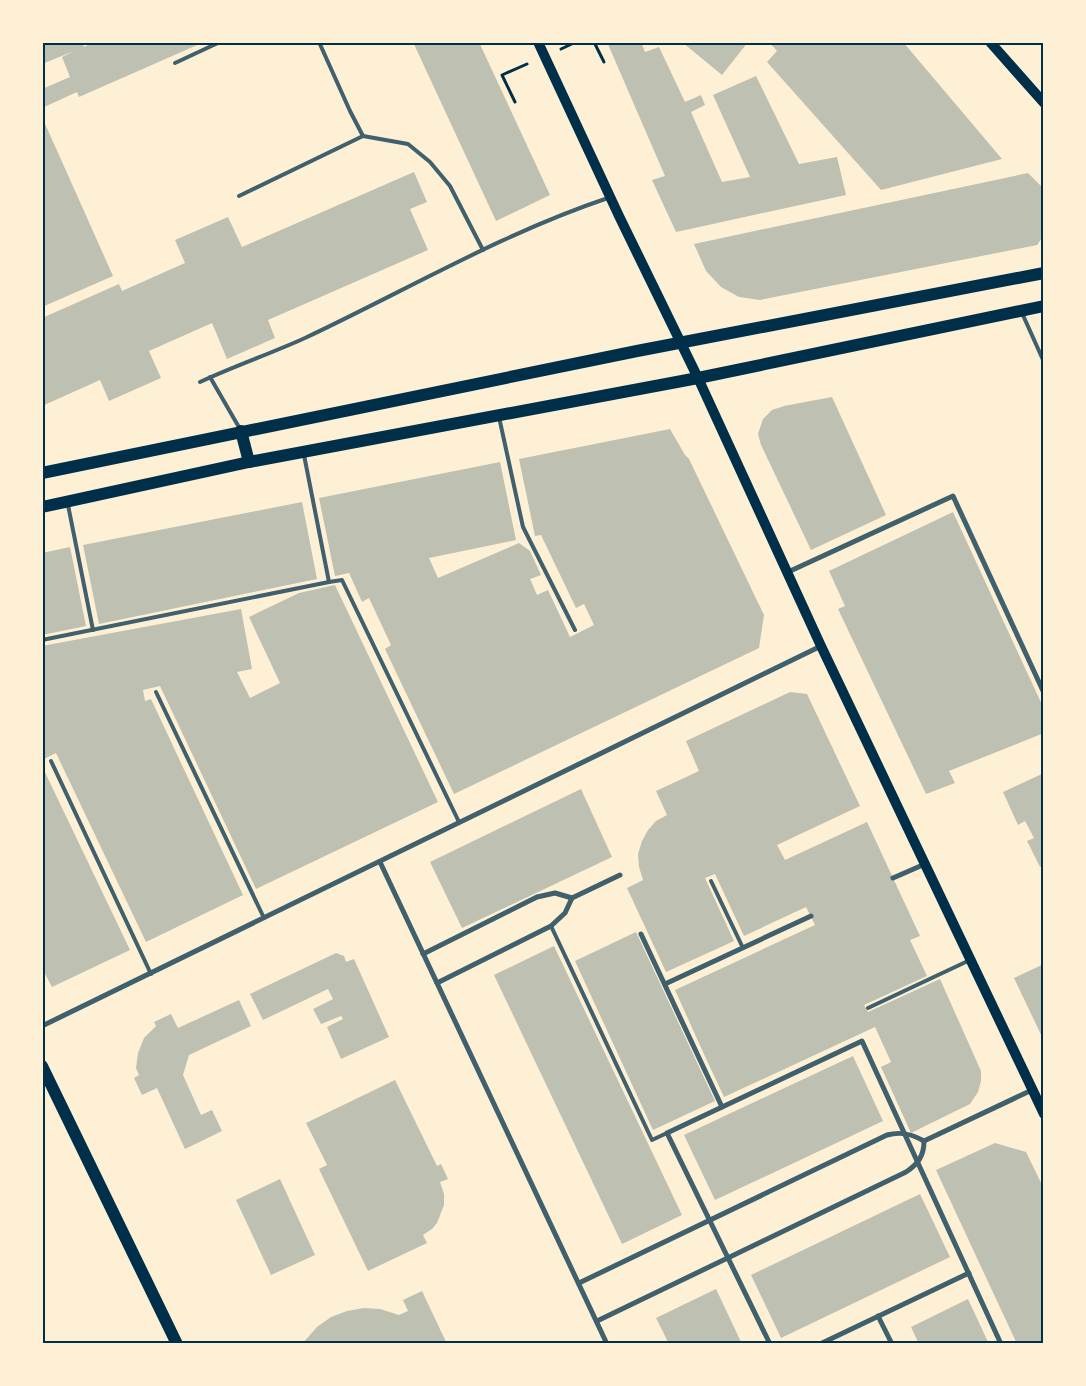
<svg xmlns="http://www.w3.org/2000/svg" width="1086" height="1386" viewBox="0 0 1086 1386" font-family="Signika,sans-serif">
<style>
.building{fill:#bec0b2}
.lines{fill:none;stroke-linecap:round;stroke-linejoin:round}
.path{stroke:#003049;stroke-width:3}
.service{stroke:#3f606c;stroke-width:4}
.minor{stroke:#3f606c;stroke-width:5}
.secondary{stroke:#003049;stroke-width:10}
.primary{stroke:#003049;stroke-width:12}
.neatline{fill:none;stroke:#003049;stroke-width:2}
</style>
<rect width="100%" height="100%" fill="#fdf0d5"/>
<g class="building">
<path d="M42,42h40l2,5 10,-5h110l-125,55 -2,-5 -35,16v-19l28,-12 -8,-20 12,-6 -32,13z"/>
<path d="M413,42h66l71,153 -54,26z"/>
<path d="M607,42h34l4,10 14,-5 26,55 16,-7 4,10 -14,7 31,70 28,-5 -37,-82 43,-19 43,88 38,-7 9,38 -170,37 -24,-52 13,-4z"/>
<path d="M682,42h66l-26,33z"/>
<path d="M769,42h134l99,117 -121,31 -114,-128 10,-11z"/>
<path d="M42,117l71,159 -71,31z"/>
<path d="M414,172l13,30 -17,7 18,41 -160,70 7,18 -48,21 -15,-36 -63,28 12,27 -52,23 -9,-21 -58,26v-88l77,-34 3,7 63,-28 -10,-23 53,-23 14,30z"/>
<path d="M1028,173l16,16v46l-7,10 -277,55 -21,-3 -18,-10 -15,-16 -12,-27z"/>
<path d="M832,397l54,118 -75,35 -50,-105 -3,-11 5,-15 9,-9 12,-4z"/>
<path d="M670,429l15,26 4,4 75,156 -5,33 -305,146 -69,-145 6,-4 -22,-47 -7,4 -13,-29 -14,3 -16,-78 181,-36 16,78 -87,18 9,20 81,-35 11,8 11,24 -11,4 7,16 11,-5 22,47 24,-12 -10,-21 -8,4 -35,-73 -6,1 -16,-77z"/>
<path d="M302,502l15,77 -218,45 -16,-79z"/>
<path d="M953,512l91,197v24l-95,38 6,12 -29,11 -88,-185 7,-3 -16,-35z"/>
<path d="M70,547l16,79 -44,9v-82z"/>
<path d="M335,585l103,217 -182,87 -96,-203 -17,4 2,11 6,-2 92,196 -97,47 -90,-189 -14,7v-114l199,-37 11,60 -15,3 13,26 30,-15 -31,-66 50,-24z"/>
<path d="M790,692l17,2 53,112 -83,39 8,15 82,-38 53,114 -10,4 17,36 -63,29 4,7 72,-33 41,92v10l-3,11 -8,12 -59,29 -30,-66 10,-5 -16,-35 -151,70 -21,-45 -28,-62 140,-65 -9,-18 -62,29 -29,-62 -10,4 29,63 -68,31 -39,-84 16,-8 -4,-13 -1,-13 4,-13 6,-11 8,-9 11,-6 -11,-24 43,-20 -13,-30z"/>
<path d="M42,766l88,184 -78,37 -10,-19z"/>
<path d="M1044,773v93l-4,1 -13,-26 7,-3 -9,-17 -7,4 -15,-33z"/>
<path d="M581,789l31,68 -150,71 -32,-66z"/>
<path d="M636,932l79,169 -62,29 -78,-169z"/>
<path d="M554,946l128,269 -60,29 -128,-269z"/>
<path d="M336,953l8,3 2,6 8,-3 35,78 -48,22 -14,-32 16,-8 -2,-3 -20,8 -8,-15 20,-10 -5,-10 -65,31 -13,-26z"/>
<path d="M1044,964v77l-30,-63z"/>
<path d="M239,1000l12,26 -62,29 -6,20 18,40 11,-5 10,21 -37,18 -28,-61 -15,7 -8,-17 5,-3 -3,-7 2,-15 6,-15 12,-12 -2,-4 17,-8 7,14z"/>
<path d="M853,1056l30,65 -168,79 -31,-65z"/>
<path d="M395,1080l42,86 4,-2 7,15 -8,3 4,12v11l-7,18 -5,6 -9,6 4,8 -59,28 -49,-102 8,-4 -21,-42z"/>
<path d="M995,1143l31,9 18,37v155h-27l-81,-174z"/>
<path d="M280,1179l35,76 -44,20 -35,-75z"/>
<path d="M920,1194l30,63 -169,81 -30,-63z"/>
<path d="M716,1289l26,55h-73l-13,-26z"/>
<path d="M422,1291l25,53h-145l15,-17 14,-10 16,-6 17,-3 16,1 19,6 9,-4 -5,-11z"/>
<path d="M968,1299l21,45h-70l-8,-17z"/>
</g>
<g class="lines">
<g class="path">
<path d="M594,42l10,20"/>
<path d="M561,49l15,-7"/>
<path d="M515,102l-13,-27 25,-11"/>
</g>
<g class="service">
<path d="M319,42l31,69 13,25"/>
<path d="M175,63l45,-21"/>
<path d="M239,196l124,-60 45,8 22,18 20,24 33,64"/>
<path d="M1022,313l22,49"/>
<path d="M210,377l30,52"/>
<path d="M200,382c34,-16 70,-28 105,-44 100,-47 198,-105 303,-140"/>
<path d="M499,417l24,110 52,103"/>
<path d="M304,455l25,127 13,-2 117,242"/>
<path d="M68,505l25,125"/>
<path d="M42,640l287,-58"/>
<path d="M156,692l108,226"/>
<path d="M51,761l100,213"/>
<path d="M711,881l32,67"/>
<path d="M551,926l101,214 15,-7"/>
<path d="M868,1008l102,-48"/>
</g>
<g class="minor">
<path d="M788,572l165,-76 91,197"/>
<path d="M380,862l227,482"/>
<path d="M893,878l32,-14"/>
<path d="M641,934l81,173"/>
<path d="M423,954l114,-57 18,-4 17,5"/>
<path d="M437,983l114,-57 14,-13 7,-15 48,-23"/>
<path d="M665,984l146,-68"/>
<path d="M42,1026l779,-380"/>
<path d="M924,1141l108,-51"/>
<path d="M579,1283l308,-148c14,-4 25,-1 37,6"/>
<path d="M878,1316l14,28"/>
<path d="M597,1321l309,-149c12,-8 18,-16 18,-31"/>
<path d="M770,1344l-103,-211 195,-92 139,303"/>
<path d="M820,1344l149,-71"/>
</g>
<g class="secondary">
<path d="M538,42l81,174 79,162 123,268 223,468"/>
<path d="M990,42l54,61"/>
</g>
<g class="primary">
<path d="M241,431l8,31"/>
<path d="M42,473l595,-122 407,-78"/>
<path d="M42,507l207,-45 449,-84 346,-72"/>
<path d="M42,1066l135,278"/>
</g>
</g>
<rect width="1086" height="1386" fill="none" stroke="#fdf0d5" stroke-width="88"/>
<rect x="44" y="44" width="998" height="1298" class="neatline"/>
</svg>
